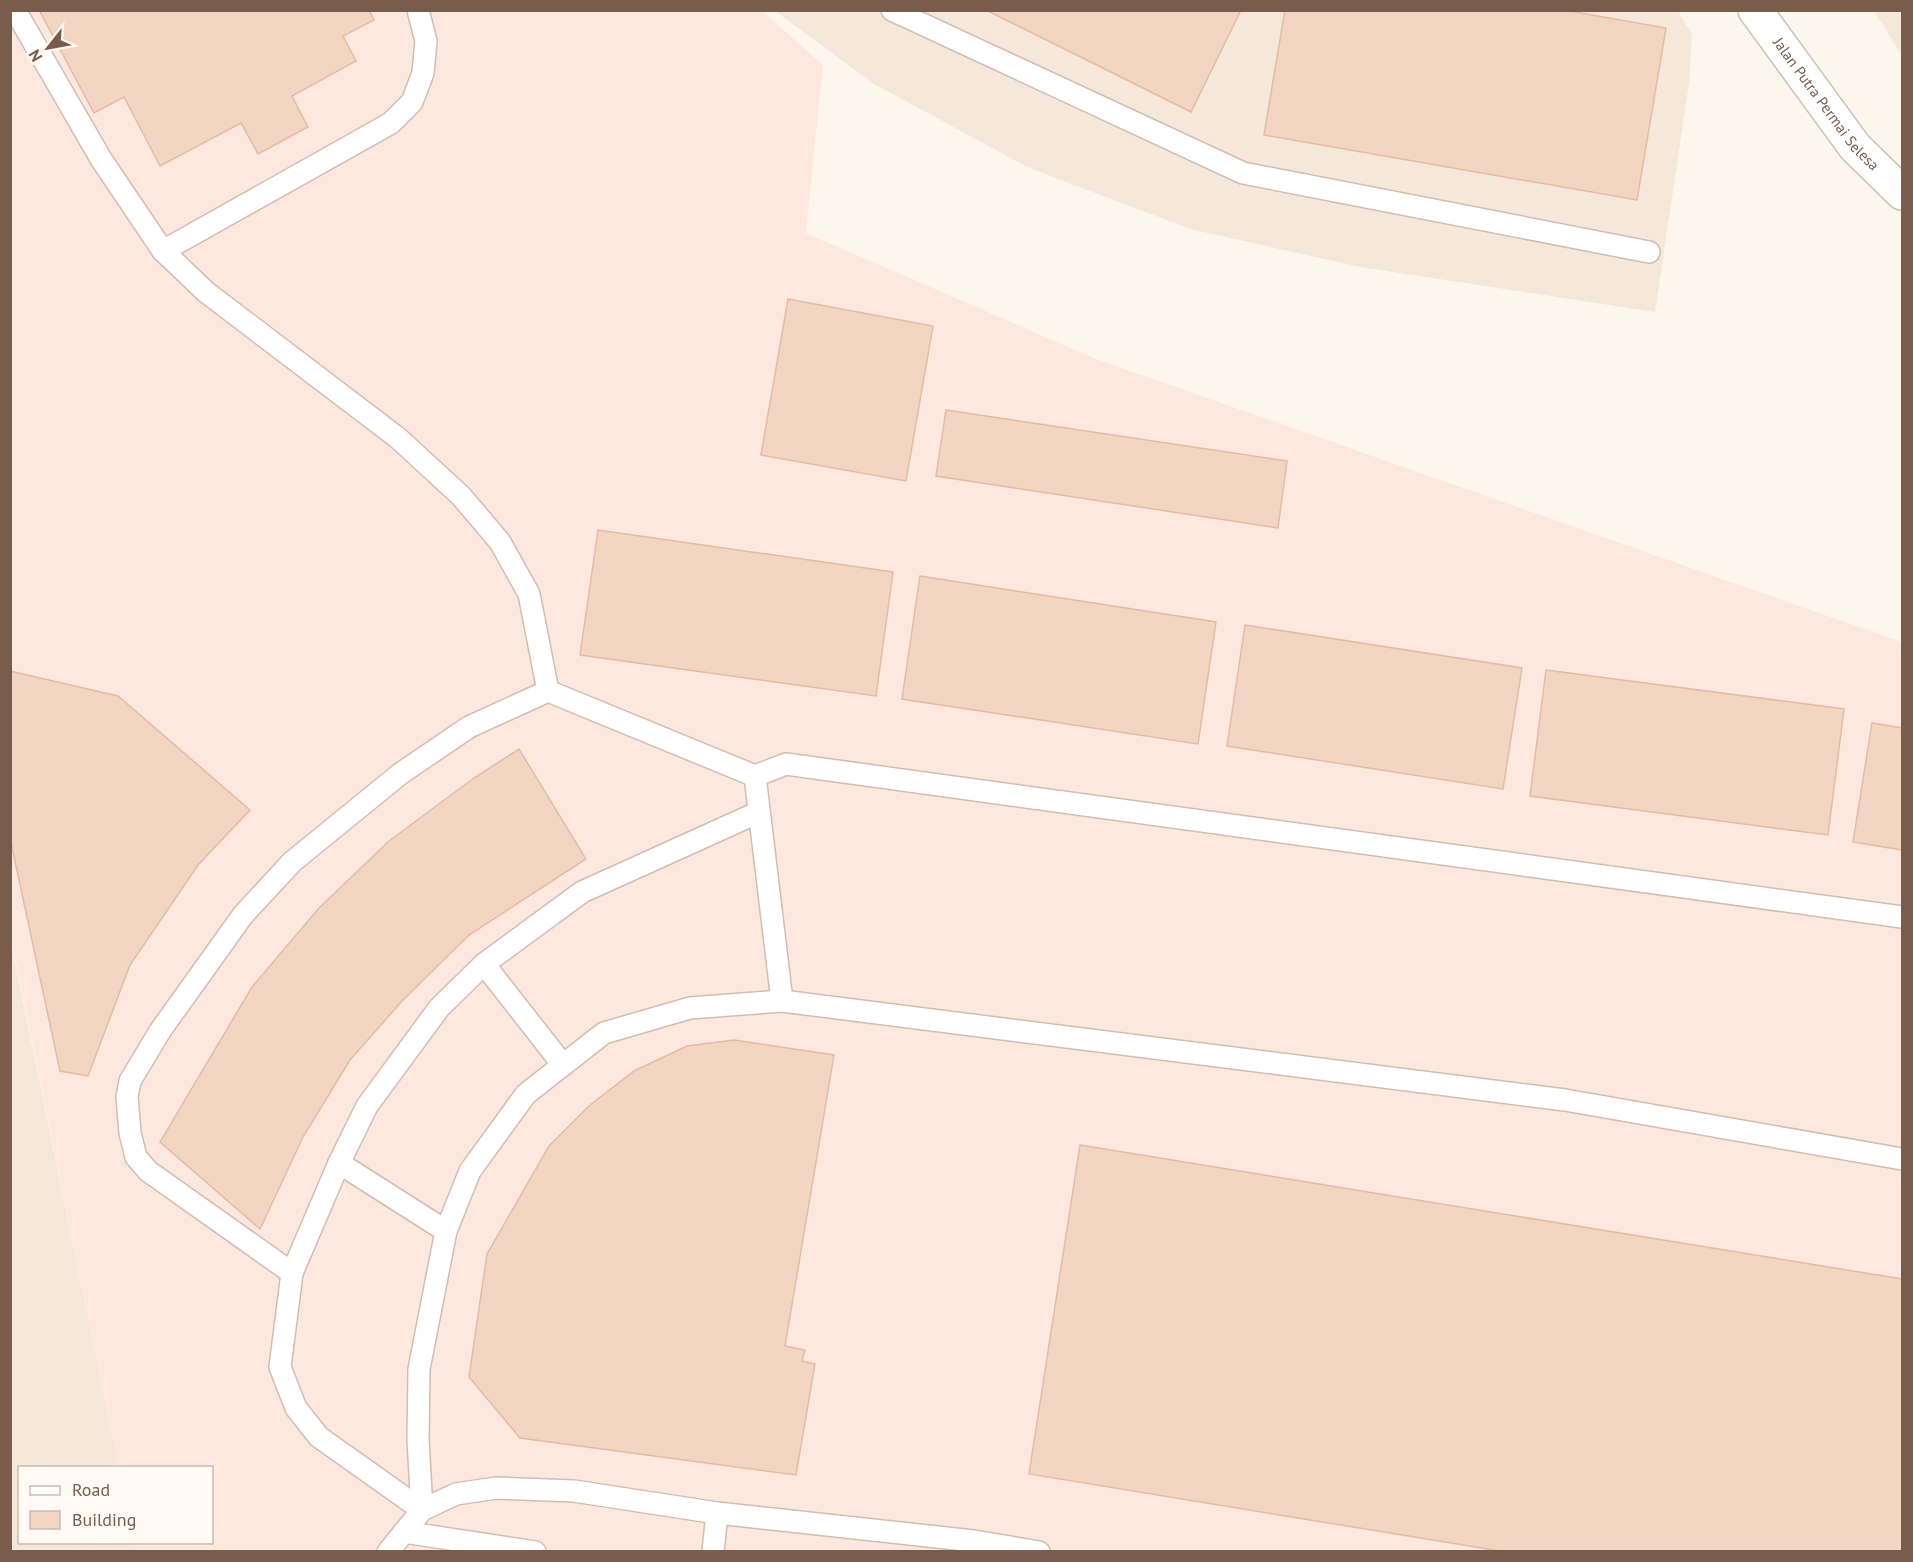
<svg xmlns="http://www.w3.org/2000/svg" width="1913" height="1562" viewBox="0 0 1913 1562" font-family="'PT Sans',sans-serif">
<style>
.residential{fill:#f5e8da}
.commercial{fill:#fde8e0}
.building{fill:#f3d5c3;stroke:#e6bba3;stroke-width:1.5}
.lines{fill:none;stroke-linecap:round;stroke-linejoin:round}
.service-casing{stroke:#d1beb0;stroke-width:24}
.tertiary-casing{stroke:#d1beb0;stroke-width:36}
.service{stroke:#fff;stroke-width:21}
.tertiary{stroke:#fff;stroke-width:33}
.labels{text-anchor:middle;stroke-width:6;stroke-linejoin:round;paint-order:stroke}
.street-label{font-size:15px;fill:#7a5c4d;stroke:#fffaf3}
</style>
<rect width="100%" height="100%" fill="#fdf6ec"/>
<g class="residential">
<path d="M775,11h903l14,23 -3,49 -34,229 -295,-45 -170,-38 -163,-62 -153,-83z"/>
<path d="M1874,11h28v44l-3,-4z"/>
<path d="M10,938l109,529 -99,1v74l114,1 2,8h-125z"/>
</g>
<path class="commercial" d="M10,11h752l61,54 -17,168 290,126 806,283v909h-1766l-2,-8 78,-1v-74l-93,-1 -108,-529z"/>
<g class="building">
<path d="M39,10h330l5,10 -31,16 13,25 -64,35 16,31 -50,27 -17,-31 -81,43 -36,-69 -30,16z"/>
<path d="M986,10h255l-50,102z"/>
<path d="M1285,10h279l102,18 -29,172 -373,-65z"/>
<path d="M788,299l145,27 -27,155 -145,-26z"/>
<path d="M946,410l341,51 -9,67 -342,-52z"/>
<path d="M598,530l295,42 -17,124 -296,-41z"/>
<path d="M920,576l296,46 -18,122 -296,-45z"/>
<path d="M1245,625l277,43 -19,121 -276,-43z"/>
<path d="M1546,670l298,39 -16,126 -298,-39z"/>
<path d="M10,671l108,25 132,114 -52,55 -68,100 -42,111 -28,-5 -50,-233z"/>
<path d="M1872,723l30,5v122l-49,-8z"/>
<path d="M519,749l67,110 -117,76 -67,66 -52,59 -47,77 -43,92 -100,-87 92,-155 67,-79 70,-67 85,-63z"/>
<path d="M734,1040l100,15 -49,291 20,4 -3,11 13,3 -19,111 -276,-37 -51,-61 18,-123 62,-108 40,-40 45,-35 53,-25z"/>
<path d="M1080,1145l822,134v273h-396l-477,-78z"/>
</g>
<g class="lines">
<defs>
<g id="service">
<path d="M15,10l86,149 62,92 43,41 192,146 63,58 39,46 29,52 19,97"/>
<path d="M892,10l351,163 406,79"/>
<path d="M163,251l228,-128 21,-21 11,-29 3,-32 -8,-31"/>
<path d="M484,964l79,101"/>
<path d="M782,1001l-27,-225 31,-12 1116,153"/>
<path d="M339,1163l107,68"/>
<path d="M292,1273l47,-110 28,-57 72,-98 45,-44 98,-72 177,-80"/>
<path d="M422,1510l-4,-70 1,-71 27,-138 24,-60 56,-77 78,-61 86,-25 92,-7 783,99 337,59"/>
<path d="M422,1510l-103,-73 -23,-29 -16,-41 12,-94 -144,-102 -12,-14 -6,-24 -3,-36 3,-16 30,-50 83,-116 49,-53 108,-88 69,-47 79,-36 207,85"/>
<path d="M404,1532l131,20"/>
<path d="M388,1552l34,-42 34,-16 40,-6 78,3 143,22 257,28 65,11"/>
<path d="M713,1552l4,-39"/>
</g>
<g id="tertiary">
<path id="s1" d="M1755,10l100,137 47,46"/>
</g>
</defs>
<use href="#service" class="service-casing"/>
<use href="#tertiary" class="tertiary-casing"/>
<use href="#service" class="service"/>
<use href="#tertiary" class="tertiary"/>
</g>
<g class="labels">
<g class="street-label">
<text dy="5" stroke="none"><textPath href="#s1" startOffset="118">Jalan Putra Permai Selesa</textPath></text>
</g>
</g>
<rect width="1913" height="1562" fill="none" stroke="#7a5c4d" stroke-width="24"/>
<rect x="18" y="1466" width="195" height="78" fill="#fffaf3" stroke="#cabbb1" stroke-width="1.5"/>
<rect x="30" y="1486" width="30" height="9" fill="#ffffff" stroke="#cabbb1" stroke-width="1.5"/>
<text x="72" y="1496" font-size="18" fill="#7a5c4d">Road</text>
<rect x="30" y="1511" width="30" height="18" fill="#f3d5c3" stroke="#cabbb1" stroke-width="1.5"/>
<text x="72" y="1526" font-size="18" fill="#7a5c4d">Building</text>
<g transform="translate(48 48) rotate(239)" stroke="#fffaf3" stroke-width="4.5" paint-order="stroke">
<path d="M0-4.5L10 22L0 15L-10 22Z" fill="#7a5c4d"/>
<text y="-9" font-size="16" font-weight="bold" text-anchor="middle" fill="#7a5c4d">N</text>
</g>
</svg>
